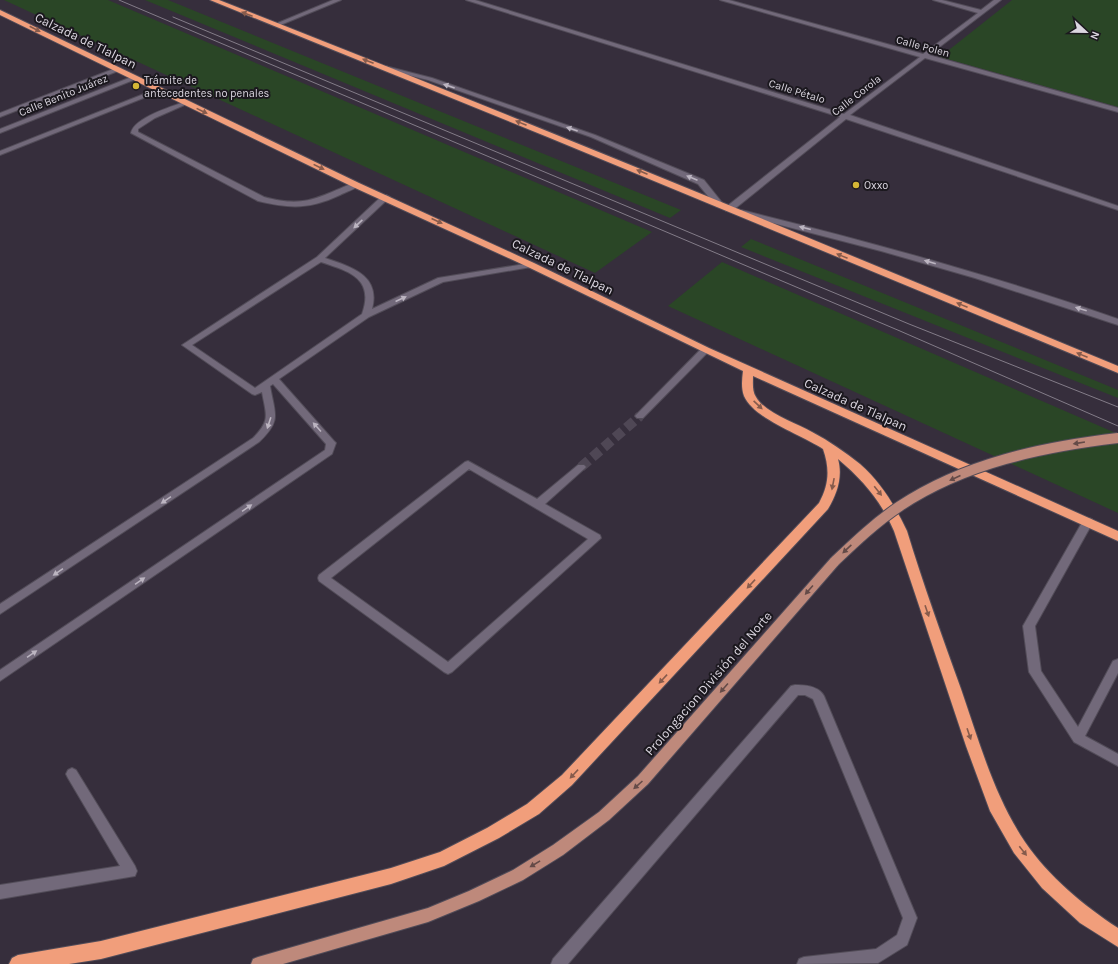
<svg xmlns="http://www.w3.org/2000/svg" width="1118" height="964" viewBox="0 0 1118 964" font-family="Karla,sans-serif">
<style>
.green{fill:#2a4626}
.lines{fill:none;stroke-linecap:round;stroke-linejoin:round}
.minor-tunnel{stroke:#4f4755;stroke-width:10;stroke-dasharray:10 5;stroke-linecap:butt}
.minor-casing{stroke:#524c58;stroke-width:2}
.major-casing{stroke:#524c58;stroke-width:2}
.highway-casing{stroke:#524c58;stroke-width:2}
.minor{fill:#72697a;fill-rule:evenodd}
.major{fill:#be897b;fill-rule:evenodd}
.highway{fill:#f19e7b;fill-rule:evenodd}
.tram{stroke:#837c88;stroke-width:1}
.major-bridge-casing{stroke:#524c58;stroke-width:12;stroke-linecap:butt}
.major-bridge{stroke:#be897b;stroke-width:10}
.oneway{fill:#865b4c}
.oneway2{fill:#bcb5c1}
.oneway3{fill:#644b48}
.poi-dot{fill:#d4b635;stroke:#1b181e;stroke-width:1.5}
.labels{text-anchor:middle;stroke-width:4;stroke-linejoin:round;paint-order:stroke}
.far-street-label{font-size:11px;fill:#dbd6e0;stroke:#1b181e}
.far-poi-label{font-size:11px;fill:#dbd6e0;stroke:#1b181e;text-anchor:start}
.street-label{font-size:13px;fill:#dbd6e0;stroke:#1b181e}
</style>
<rect width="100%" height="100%" fill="#362e3c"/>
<g class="green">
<path d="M4,0h104l544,232 -57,41z"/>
<path d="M145,0h23l513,210 -11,8z"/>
<path d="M1012,0h106v107l-178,-50z"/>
<path d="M751,239l367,151v8l-377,-151z"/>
<path d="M722,262l396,172v79l-450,-207z"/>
</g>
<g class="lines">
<path class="minor-tunnel" d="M581,467l59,-51"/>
<defs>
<g id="minor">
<path d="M333,0h8l-63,26 -5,-1z"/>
<path d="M466,0h9l369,114 76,-57 -200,-57h9l194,54 55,-41 -45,-13h9l39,10 13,-10h7l-72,55 189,53v4l-193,-54 -75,57 268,91v4l-272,-91 -114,92h-6v-4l114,-90z"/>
<path d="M385,66l47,12 163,57 109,45 20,25 -4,2h-3l-19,-23 -107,-47 -163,-57 -45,-11 -1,-1z"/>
<path d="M116,68l3,2 -1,1 -118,46v-4z"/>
<path d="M134,76l2,1v2l-136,54v-4z"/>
<path d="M159,88l2,1v2l-161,64v-4z"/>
<path d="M184,102l5,1 -34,15 -17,11v3l126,65c40,11 53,1 89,-14h3l4,2c-5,4 -14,7 -20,10 -30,14 -49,14 -82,6l-127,-68c3,-15 39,-26 53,-31z"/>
<path d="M383,195h3l4,2 -65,61c26,9 56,17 47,51l66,-31 93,-15 4,2 -4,2 -88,15 -74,35 -90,62 55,62 2,2 -4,11 -332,227v-11l325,-220 1,-6 -53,-60 -3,2c5,29 12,34 -11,56l-259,172v-10l253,-166c18,-18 13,-23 9,-46l-7,3 -3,-1 -70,-49 135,-88zM321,262c27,9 54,16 41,52l-107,74 -63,-43z"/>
<path d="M738,210h3c127,31 253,66 377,109v6l-143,-47 -94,-27 -143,-37z"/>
<path d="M705,347l4,3 -1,2 -65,66h-6l-2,-2 2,-2 65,-66z"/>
<path d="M468,461l69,38 41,-34h6l2,2 -2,2 -39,35 55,31 1,3 -149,134 -4,2 -4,-2 -125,-91 -1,-3 1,-3 146,-113zM469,469l119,70 -140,123 -117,-84z"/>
<path d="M1088,518l4,1 1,3 -58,104 6,45 37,56 35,-66 5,-2v14l-33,63 33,18v12l-44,-24 -45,-70 -6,-46 61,-107z"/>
<path d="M795,685c10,0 24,1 29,11l93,222 -10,27 -29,18 -81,1 2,-5 5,-2 72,-8 21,-14 6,-17 -90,-219 -8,-4h-7l-230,269h-17l2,-5 238,-273z"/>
<path d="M72,768l4,2 59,96 2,5 -2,5 -135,23v-14l120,-19 -52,-88 -2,-4 2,-4z"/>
</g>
<path id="major" d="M835,557l4,1 1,3 -1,3 -191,220 -39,36 -46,35 -40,25 -44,21 -51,21 -145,42h-32l2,-5 5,-2 170,-49 41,-17 44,-21 40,-25 46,-33 39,-36 193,-218z"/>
<g id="highway">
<path d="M210,0h9c301,118 600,242 899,366v7l-568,-235z"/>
<path d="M0,10l359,173 175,80 175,85 409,183v10l-365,-165c0,7 -1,15 3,21 9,16 40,26 56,35 17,9 33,20 48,32 21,18 35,42 47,67 16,53 35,105 54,158 18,52 33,107 64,153 24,35 58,63 93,86v19l-38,-24 -38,-35 -28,-35 -24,-42 -24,-65 -72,-215c-13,-30 -31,-51 -56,-72 5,18 -1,35 -10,50l-256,276 -33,29 -40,24 -55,28 -53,18 -290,75 -32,5h-60l3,-6 6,-3 83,-14 290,-73 49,-16 47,-24 40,-24 35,-29 257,-272c10,-18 11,-34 4,-54 -21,-14 -69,-30 -79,-53 -3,-8 -2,-17 -1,-25l-215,-104 -175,-80 -353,-172z"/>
</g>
</defs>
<use href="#minor" class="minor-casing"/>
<use href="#major" class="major-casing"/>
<use href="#highway" class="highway-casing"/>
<use href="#minor" class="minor"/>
<use href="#major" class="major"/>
<use href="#highway" class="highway"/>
<g class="tram">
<path d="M119,0l781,331 218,95"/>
<path d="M173,17l736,307 209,83"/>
</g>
<defs>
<path id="major-bridge" d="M835,561c20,-19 41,-39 65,-55 65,-43 142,-59 218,-68"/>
</defs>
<use href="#major-bridge" class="major-bridge-casing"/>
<use href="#major-bridge" class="major-bridge"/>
</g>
<defs><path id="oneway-solid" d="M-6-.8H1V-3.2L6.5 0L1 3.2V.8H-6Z"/></defs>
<g class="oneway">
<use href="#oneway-solid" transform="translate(247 14) rotate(-159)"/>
<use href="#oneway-solid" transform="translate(35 29) rotate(27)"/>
<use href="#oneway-solid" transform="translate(368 61) rotate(-159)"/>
<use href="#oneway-solid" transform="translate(202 111) rotate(26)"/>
<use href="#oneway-solid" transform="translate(521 123) rotate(-158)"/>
<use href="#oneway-solid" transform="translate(319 167) rotate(26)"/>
<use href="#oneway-solid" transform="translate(642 172) rotate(-157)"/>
<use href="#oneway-solid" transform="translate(437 221) rotate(25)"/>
<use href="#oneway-solid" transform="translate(842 256) rotate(-158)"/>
<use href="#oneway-solid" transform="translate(962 305) rotate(-158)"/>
<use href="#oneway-solid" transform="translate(1082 355) rotate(-158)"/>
<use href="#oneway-solid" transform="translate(758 405) rotate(43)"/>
<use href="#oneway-solid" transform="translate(833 484) rotate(101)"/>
<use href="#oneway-solid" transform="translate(878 491) rotate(51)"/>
<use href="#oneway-solid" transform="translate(751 584) rotate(133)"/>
<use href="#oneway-solid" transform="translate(927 611) rotate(71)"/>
<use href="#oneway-solid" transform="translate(663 679) rotate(133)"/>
<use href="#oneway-solid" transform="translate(969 734) rotate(71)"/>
<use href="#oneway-solid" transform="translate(574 774) rotate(133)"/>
<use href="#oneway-solid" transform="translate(1023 851) rotate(52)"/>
</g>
<g class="oneway2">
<use href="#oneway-solid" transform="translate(449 86) rotate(-161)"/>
<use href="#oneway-solid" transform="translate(572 129) rotate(-161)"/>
<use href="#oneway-solid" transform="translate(692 178) rotate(-157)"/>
<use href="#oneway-solid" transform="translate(358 224) rotate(137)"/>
<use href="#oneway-solid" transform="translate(805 228) rotate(-166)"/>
<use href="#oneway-solid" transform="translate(930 262) rotate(-164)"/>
<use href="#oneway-solid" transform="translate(401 299) rotate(-25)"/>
<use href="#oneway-solid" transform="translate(1081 309) rotate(-162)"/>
<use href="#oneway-solid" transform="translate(269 423) rotate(108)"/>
<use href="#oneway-solid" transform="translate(317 427) rotate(-132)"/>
<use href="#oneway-solid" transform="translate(166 500) rotate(146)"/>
<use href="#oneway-solid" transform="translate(247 508) rotate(-34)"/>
<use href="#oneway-solid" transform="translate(58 572) rotate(146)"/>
<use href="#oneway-solid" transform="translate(140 581) rotate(-34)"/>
<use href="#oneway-solid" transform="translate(32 654) rotate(-34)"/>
</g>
<g class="oneway3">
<use href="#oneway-solid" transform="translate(1079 443) rotate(171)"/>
<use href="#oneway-solid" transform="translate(955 478) rotate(156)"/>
<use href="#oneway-solid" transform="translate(847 549) rotate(137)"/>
<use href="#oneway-solid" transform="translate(809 590) rotate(131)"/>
<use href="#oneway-solid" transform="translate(724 688) rotate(131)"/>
<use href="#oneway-solid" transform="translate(638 785) rotate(138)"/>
<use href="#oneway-solid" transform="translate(535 864) rotate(149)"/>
</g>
<g class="poi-dot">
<circle cx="136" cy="86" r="4"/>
<circle cx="856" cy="185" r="4"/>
</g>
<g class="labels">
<g class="far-street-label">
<text transform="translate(923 46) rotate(15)" y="4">Calle Polen</text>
<text transform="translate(797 91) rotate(17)" y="4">Calle Pétalo</text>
<text transform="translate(63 95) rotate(-22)" y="4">Calle Benito Juárez</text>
<text transform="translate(856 95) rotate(-38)" y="4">Calle Corola</text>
</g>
<g class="far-poi-label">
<text x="144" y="84">Trámite de<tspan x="144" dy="13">antecedentes no penales</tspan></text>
<text x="864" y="189">Oxxo</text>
</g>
<g class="street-label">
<text transform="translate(86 40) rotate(26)" y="5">Calzada de Tlalpan</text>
<text transform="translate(563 266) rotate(26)" y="5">Calzada de Tlalpan</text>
<text transform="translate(856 404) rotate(24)" y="5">Calzada de Tlalpan</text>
<text transform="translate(708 683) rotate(-49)" y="5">Prolongacion División del Norte</text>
</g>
</g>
<g transform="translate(1086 32) rotate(112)" stroke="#1b181e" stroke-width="3" paint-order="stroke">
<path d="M0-3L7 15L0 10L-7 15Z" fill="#dbd6e0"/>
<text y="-6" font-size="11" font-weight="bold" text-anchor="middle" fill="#dbd6e0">N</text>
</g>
</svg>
